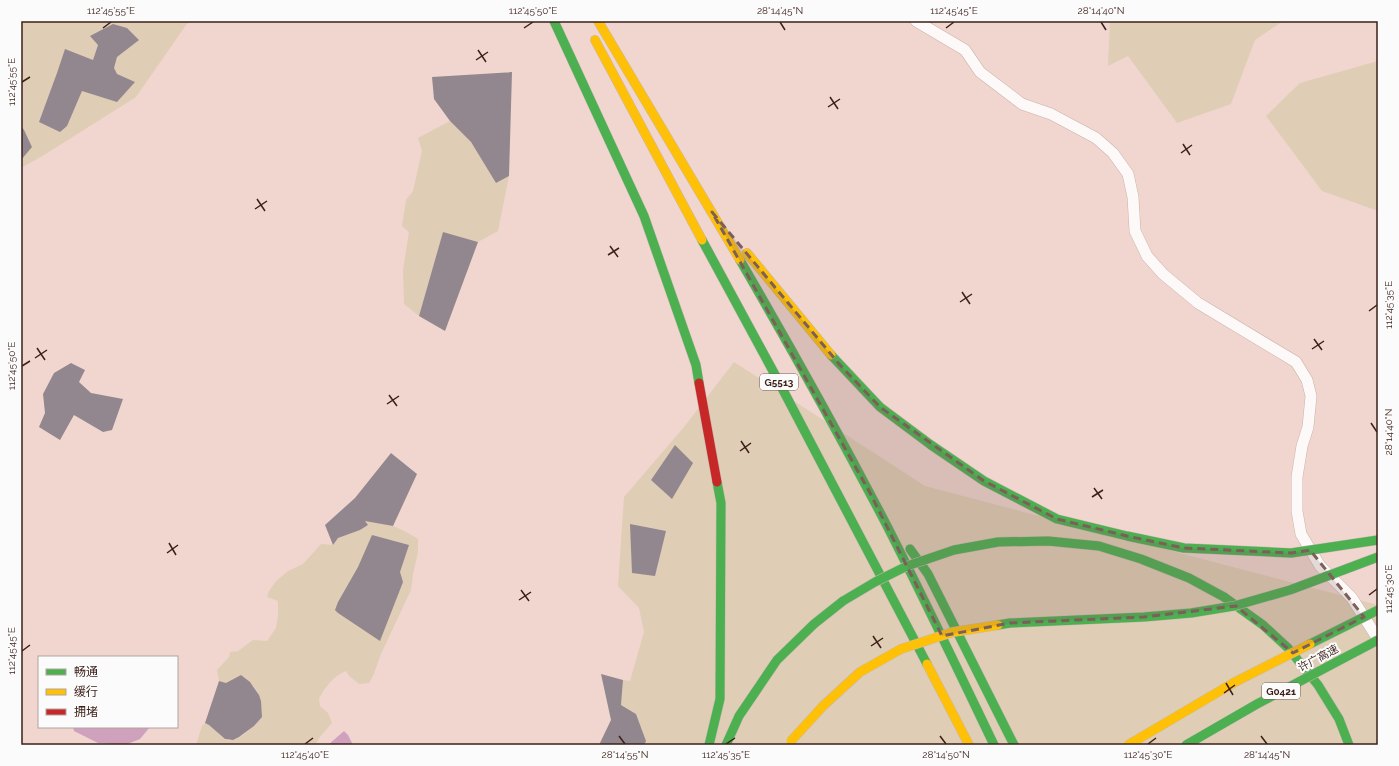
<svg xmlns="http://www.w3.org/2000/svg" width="1399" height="766" viewBox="0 0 1399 766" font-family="Raleway,'Noto Sans SC',sans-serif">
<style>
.green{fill:#dfcdb5}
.water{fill:#cfa1bd}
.building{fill:#92878e}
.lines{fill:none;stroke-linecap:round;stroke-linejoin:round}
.street-casing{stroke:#cbb1aa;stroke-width:12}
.fast-casing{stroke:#c8b7b3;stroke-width:10}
.slow-casing{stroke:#c8b7b3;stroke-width:10}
.jam-casing{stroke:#c8b7b3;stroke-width:10}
.street{stroke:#fdf9f8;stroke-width:11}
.fast{stroke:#4caf50;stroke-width:9}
.slow{stroke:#ffc107;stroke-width:9}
.jam{stroke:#c62828;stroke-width:9}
.fast-bridge-casing{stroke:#c8b7b3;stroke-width:10;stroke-linecap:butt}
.slow-bridge-casing{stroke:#c8b7b3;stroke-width:10;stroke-linecap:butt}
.fast-bridge{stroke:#4caf50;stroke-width:9}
.slow-bridge{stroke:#ffc107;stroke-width:9}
.marked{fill:#7b5f58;fill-opacity:0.2;stroke:#7b5f58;stroke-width:3;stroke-dasharray:8 5;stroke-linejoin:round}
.ticks{fill:none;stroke:#3c1f18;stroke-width:1.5}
.labels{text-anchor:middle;stroke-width:4;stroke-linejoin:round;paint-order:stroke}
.shield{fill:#fbfbfb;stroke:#75615c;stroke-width:1}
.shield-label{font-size:10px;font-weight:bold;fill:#3c1f18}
.street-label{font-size:11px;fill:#3c1f18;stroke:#fbfbfb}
.neatline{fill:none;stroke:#3c1f18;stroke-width:1.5}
.ticks-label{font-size:10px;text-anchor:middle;fill:#3c1f18}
</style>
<rect width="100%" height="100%" fill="#f1d6cf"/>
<g class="green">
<path d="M21,21h170l-5,4 -50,72 -92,58 -23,13z"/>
<path d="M1110,21h173l-28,19 -24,64 -54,19 -49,-67 -20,10z"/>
<path d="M1378,61v150l-56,-20 -56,-75 34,-33z"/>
<path d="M450,121l21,21 25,41 13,-7 -11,55 -20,11 -35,-10 -24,84 -15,-12 -1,-34 6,-38 -7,-6 4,-26 7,-9 9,-40 -4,-13z"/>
<path d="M734,362l191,124 453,119v140h-734l1,-6 -9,-25 -15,-9 2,-25 7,1 14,-49 -5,-24 -21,-22 6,-89 60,-70z"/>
<path d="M365,521c19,-1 38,8 53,18v13l-5,22 -2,16 -30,64 -8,22 -4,7 -10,1 -10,-8 -3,-5c-13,5 -20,16 -27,27l1,8 8,7 4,10 -12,14 -5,8h-119l6,-19 3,-3c8,2 12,10 18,15 11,10 32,-13 39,-21 -1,-22 -4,-29 -21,-42l-15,8 -7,-2 -2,-11 12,-13 1,-5 8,-1 15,-11 14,1 9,-13 2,-12v-15l-11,-4 2,-6 7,-10 12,-10 15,-7 18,-20 12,1v-3l5,-4 22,-8 8,-5z"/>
</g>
<g class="water">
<path d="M73,727h77l-10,12 -15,6 -27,-2 -24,-12z"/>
<path d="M344,731l4,4 5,10h-25z"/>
</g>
<g class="building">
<path d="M113,24l14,4 12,12 -22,17 -3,11 3,6 18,8 -18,20 -35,-11 -15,35 -7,6 -21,-10 18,-49 8,-24 28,11 5,-15 -8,-9z"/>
<path d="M512,72l-3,104 -13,7 -25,-41 -21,-21 -16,-22 -2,-22z"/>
<path d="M21,126l3,4 8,17 -11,13z"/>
<path d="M443,232l35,10 -33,89 -26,-15z"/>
<path d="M71,363l14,7 -6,12 12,11 32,6 -11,31 -9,2 -29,-17 -14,25 -21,-13 6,-14 -2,-19 11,-21z"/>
<path d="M675,445l18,18 -21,36 -21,-19z"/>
<path d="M391,453l26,21 -24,52 -28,-5 3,4 -8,5 -22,8 -5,7 -8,-20 30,-27z"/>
<path d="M630,524l36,7 -11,45 -23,-3z"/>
<path d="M372,535l37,10 -9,27 3,10 -23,59 -42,-28 -3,-3 3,-8 20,-35z"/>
<path d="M601,674l22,6 -2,25 15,9 10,27 -2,4h-45l12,-25z"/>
<path d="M241,675l9,7 9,13 2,6 1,16 -8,9 -15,11 -6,3 -8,-1 -16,-14 -4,-2 14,-42 7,2z"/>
</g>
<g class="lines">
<defs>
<path id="street" d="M916,21l49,29 15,22 42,32 29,10 45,24 17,15 15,21 5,23 2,34 12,25 16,18 35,29 98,59 11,18 4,16 -3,31 -6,19 -5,31v34l4,23 19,32 32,32 26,41"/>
<g id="fast">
<path d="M554,21l90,195 52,149 3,18"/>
<path d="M702,240l71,131 154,293"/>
<path d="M740,260c50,86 99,174 145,262 38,74 73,148 109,223"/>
<path d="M831,355l49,52 51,38"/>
<path d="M910,549l18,25 86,171"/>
<path d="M1224,597l39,28 25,23 30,37 21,34 10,26"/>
<path d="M709,745l11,-46 1,-196 -4,-21"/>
<path d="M726,745l13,-29 38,-56 37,-36 29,-23"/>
</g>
<g id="slow">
<path d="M598,21l142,239"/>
<path d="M595,40l107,200"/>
<path d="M747,253l84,102"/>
<path d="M927,664l42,81"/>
</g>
<path id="jam" d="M699,383l18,99"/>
</defs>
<use href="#street" class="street-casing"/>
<use href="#fast" class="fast-casing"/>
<use href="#slow" class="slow-casing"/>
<use href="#jam" class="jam-casing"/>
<use href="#street" class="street"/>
<use href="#fast" class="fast"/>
<use href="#slow" class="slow"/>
<use href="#jam" class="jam"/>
<defs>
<g id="fast-bridge">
<path d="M931,445l53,36 73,38 70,17 57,12 107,5 87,-13"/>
<path d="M843,601l32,-19 32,-16 47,-16 44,-8 50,-1 51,5 42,13 48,19 35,19"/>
<path d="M998,625l12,-2 134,-6 47,-4 43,-7 56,-16 88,-33"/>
<path d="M1310,644l68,-34"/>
<path d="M1186,745l71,-41 121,-64"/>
</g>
<g id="slow-bridge">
<path d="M791,741l32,-35 37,-34 41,-23 52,-17 45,-7"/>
<path d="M1128,745l107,-63 75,-38"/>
</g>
</defs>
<use href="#fast-bridge" class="fast-bridge-casing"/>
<use href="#slow-bridge" class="slow-bridge-casing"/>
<use href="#fast-bridge" class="fast-bridge"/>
<use href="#slow-bridge" class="slow-bridge"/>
</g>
<path class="marked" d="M712,212l128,153 40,42 104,74 73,38 70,17 57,12 107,5 19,-3 54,67 -71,36 -57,-47 -92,11 -134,6 -68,13 -73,-145z"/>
<path class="ticks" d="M780,22l5,8M1101,22l5,8M103,28l8,-6M524,28l9,-6M946,28l8,-6M478,50l8,12M476,60l12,-8M22,82l8,-5M830,97l8,12M828,107l12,-8M1183,144l7,11M1181,153l11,-8M257,199l8,12M255,209l12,-8M610,246l8,11M608,255l11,-7M962,292l8,12M960,302l12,-8M1369,311l8,-6M1314,339l8,11M37,348l8,12M1312,349l12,-8M35,358l12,-8M22,366l8,-5M389,395l8,11M387,404l12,-8M1371,423l6,9M741,441l8,12M740,451l11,-8M1094,488l8,11M1092,497l11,-7M169,543l7,12M167,553l11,-8M521,590l8,11M1369,595l8,-6M519,600l12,-8M873,636l8,12M871,646l12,-8M22,651l8,-6M1226,683l7,12M1224,693l11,-8M619,736l6,8M940,736l6,8M1261,736l6,8M305,744l8,-6M726,744l9,-6M1148,744l8,-6"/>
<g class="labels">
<g class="shield">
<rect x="760" y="374" width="38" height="16" rx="3"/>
<rect x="1262" y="683" width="38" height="16" rx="3"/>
</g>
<g class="shield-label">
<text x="779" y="386">G5513</text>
<text x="1281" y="695">G0421</text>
</g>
<g class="street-label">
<text transform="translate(1318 658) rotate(-28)" y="4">许广高速</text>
</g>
</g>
<rect width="1399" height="766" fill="none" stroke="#fbfbfb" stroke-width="44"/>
<rect x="38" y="656" width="140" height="72" fill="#fbfbfb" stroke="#afa3a0"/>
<rect x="46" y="669" width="20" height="6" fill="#4caf50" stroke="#afa3a0"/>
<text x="74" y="676" font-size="12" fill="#3c1f18">畅通</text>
<rect x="46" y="689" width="20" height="6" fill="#ffc107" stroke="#afa3a0"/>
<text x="74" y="696" font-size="12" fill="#3c1f18">缓行</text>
<rect x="46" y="709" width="20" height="6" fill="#c62828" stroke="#afa3a0"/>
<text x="74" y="716" font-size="12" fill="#3c1f18">拥堵</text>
<rect x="22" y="22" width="1355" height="722" class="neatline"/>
<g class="ticks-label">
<text x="111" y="14">112°45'55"E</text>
<text x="533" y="14">112°45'50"E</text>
<text x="780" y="14">28°14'45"N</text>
<text x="954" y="14">112°45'45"E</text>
<text x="1101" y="14">28°14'40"N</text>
<text transform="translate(11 82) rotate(-90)" y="4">112°45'55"E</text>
<text transform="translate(1388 305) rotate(-90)" y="4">112°45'35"E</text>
<text transform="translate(11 366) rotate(-90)" y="4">112°45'50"E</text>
<text transform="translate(1388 432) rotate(-90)" y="4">28°14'40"N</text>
<text transform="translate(1388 589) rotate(-90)" y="4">112°45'30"E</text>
<text transform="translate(11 651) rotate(-90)" y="4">112°45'45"E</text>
<text x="305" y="758">112°45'40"E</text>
<text x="625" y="758">28°14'55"N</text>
<text x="726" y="758">112°45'35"E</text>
<text x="946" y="758">28°14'50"N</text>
<text x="1148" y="758">112°45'30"E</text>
<text x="1267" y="758">28°14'45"N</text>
</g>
</svg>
